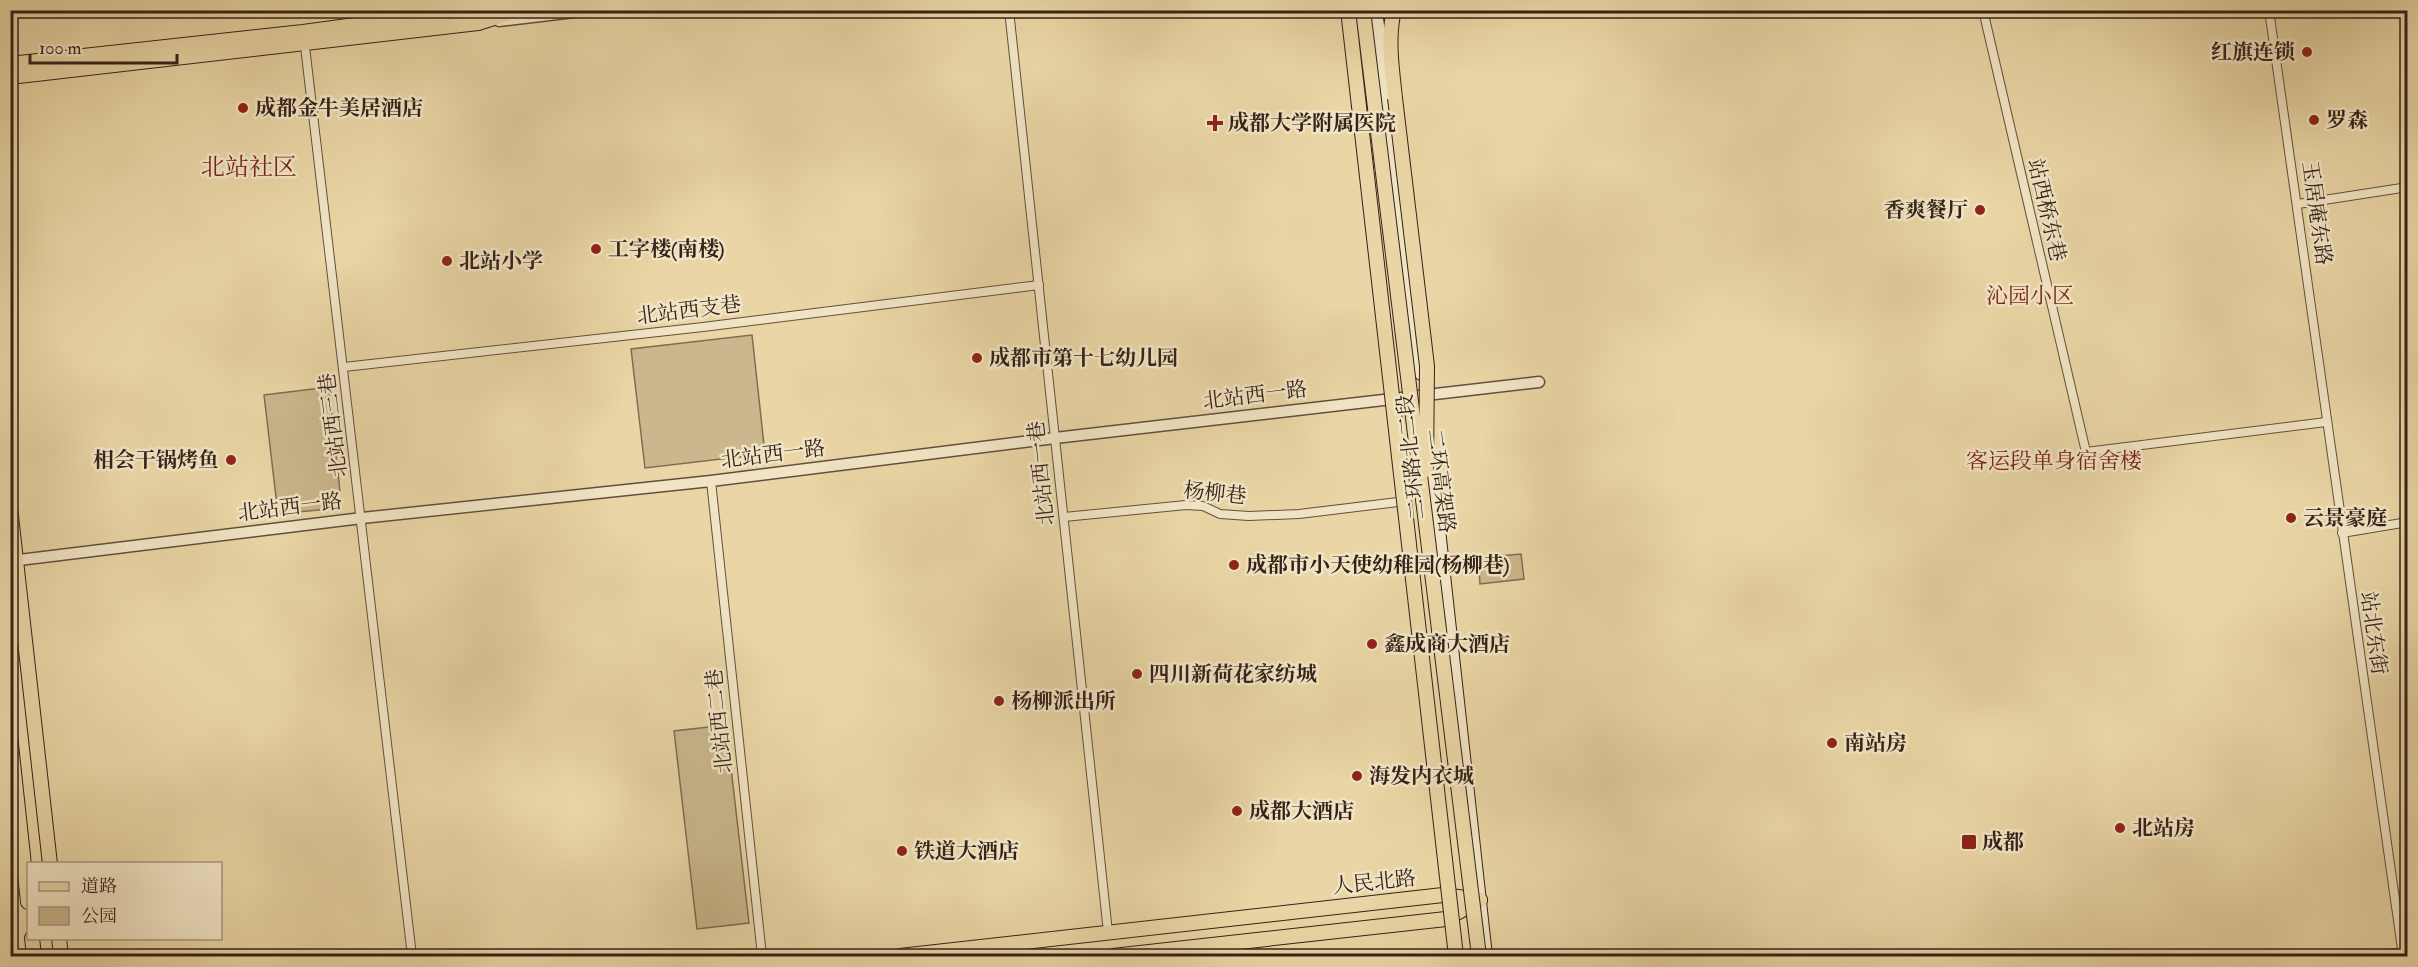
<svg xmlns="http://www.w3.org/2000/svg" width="2418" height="967" viewBox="0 0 2418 967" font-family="'IM FELL Double Pica','Noto Serif SC',serif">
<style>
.green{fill:#cab78d;stroke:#806c54;stroke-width:1.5}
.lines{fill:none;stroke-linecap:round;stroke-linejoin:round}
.minor-casing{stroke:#624f3d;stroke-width:10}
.tertiary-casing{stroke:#624f3d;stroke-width:13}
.secondary-casing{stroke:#35221a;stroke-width:14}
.primary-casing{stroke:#35221a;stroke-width:16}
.trunk-casing{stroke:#35221a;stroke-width:16}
.minor{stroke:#f1e4c4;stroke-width:8}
.tertiary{stroke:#f1e4c4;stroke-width:10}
.secondary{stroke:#f1e4c4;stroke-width:12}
.primary{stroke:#e9d5a5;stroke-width:14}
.trunk{stroke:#e9d5a5;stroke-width:14}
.trunk-bridge-casing{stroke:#35221a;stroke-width:16;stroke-linecap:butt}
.trunk-bridge{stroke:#e9d5a5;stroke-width:14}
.poi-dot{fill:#8f2418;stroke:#f1e4c4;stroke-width:2}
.labels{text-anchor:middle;stroke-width:5;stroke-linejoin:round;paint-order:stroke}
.poi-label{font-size:21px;font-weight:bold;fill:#35221a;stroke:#f1e4c4;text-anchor:start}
.street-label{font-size:21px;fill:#35221a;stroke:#f1e4c4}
.neighbourhood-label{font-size:22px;fill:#7a1f14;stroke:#f1e4c4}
.quarter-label{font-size:24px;fill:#7a1f14;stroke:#f1e4c4}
</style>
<rect width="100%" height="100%" fill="#e9d5a5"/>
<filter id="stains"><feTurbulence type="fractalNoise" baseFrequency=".00333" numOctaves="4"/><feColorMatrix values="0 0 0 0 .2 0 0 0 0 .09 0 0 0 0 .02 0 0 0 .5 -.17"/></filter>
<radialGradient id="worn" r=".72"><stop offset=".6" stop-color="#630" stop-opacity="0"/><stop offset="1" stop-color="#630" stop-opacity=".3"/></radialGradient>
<g class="green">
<path d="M752,335l13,119 -120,14 -14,-119z"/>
<path d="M329,387l11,105 -12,17 -50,5 -14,-119z"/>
<path d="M1521,554l3,25 -44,5 -2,-26z"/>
<path d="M726,725l23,198 -52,6 -23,-198z"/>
</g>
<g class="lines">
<defs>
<g id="minor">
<path d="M1009,10l99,922"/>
<path d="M1983,10l103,442 240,-30"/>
<path d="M2269,10l134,946"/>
<path d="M304,38l108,918"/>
<path d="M2298,204l110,-17"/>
<path d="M344,367l359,-40 336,-42"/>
<path d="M711,481l51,475"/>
<path d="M1064,517l122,-12 17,1 17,8 29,2 50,-2 99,-12"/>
<path d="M2342,533l66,-11"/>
<path d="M2365,956l42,-4"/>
</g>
<g id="tertiary">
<path d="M499,21l92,-11"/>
<path d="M11,561l351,-43 349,-37 344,-43 484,-56"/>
</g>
<g id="secondary">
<path d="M1376,10l45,364"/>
<path d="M1431,457l55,499"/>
</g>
<g id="primary">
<path d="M10,64l293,-32 165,-22"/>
<path d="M10,77l468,-54"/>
<path d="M10,507l40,357"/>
<path d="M10,735l18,167"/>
<path d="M32,938l2,18"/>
<path d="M59,938l2,18"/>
<path d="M900,956l543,-61 37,5"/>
<path d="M1113,956l333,-37 34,-19"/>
</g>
<g id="trunk">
<path d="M1394,10c-7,29 -2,59 1,88"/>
<path d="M478,23l41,-13"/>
</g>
</defs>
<use href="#minor" class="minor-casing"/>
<use href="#tertiary" class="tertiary-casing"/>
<use href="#secondary" class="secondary-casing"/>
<use href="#primary" class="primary-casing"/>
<use href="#trunk" class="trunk-casing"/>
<use href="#minor" class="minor"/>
<use href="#tertiary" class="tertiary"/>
<use href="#secondary" class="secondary"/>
<use href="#primary" class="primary"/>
<use href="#trunk" class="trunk"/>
<defs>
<g id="trunk-bridge">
<path d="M1348,10l108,946"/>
<path d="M1363,10l116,946"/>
<path d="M1395,98l32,268 -1,104"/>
</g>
</defs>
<use href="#trunk-bridge" class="trunk-bridge-casing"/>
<use href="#trunk-bridge" class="trunk-bridge"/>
</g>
<g class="poi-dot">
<circle cx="2307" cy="52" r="6"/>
<circle cx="243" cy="108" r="6"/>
<circle cx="2314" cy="120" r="6"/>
<path d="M1212 114h6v6h6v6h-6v6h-6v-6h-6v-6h6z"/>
<circle cx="1980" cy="210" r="6"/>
<circle cx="596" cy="249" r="6"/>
<circle cx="447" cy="261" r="6"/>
<circle cx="977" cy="358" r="6"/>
<circle cx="231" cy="460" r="6"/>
<circle cx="2291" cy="518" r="6"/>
<circle cx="1234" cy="565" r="6"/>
<circle cx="1372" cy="644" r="6"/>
<circle cx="1137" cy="674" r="6"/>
<circle cx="999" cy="701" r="6"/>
<circle cx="1832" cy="743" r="6"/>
<circle cx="1357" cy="776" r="6"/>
<circle cx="1237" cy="811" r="6"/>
<circle cx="2120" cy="828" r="6"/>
<rect x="1961" y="834" width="16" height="16" rx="3"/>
<circle cx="902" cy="851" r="6"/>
</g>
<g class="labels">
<g class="poi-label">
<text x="2295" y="59" text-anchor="end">红旗连锁</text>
<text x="255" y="115">成都金牛美居酒店</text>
<text x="2326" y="127">罗森</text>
<text x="1228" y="130">成都大学附属医院</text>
<text x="1968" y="217" text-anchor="end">香爽餐厅</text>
<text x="608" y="256">工字楼(南楼)</text>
<text x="459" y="268">北站小学</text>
<text x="989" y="365">成都市第十七幼儿园</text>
<text x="219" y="467" text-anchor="end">相会干锅烤鱼</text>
<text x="2303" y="525">云景豪庭</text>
<text x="1246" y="572">成都市小天使幼稚园(杨柳巷)</text>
<text x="1384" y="651">鑫成商大酒店</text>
<text x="1149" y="681">四川新荷花家纺城</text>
<text x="1011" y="708">杨柳派出所</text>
<text x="1844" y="750">南站房</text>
<text x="1369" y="783">海发内衣城</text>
<text x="1249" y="818">成都大酒店</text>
<text x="2132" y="835">北站房</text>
<text x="1982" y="849">成都</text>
<text x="914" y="858">铁道大酒店</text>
</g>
<g class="street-label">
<text transform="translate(2047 210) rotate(77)" y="7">站西桥东巷</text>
<text transform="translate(2317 213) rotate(82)" y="7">玉居庵东路</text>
<text transform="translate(689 310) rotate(-7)" y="7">北站西支巷</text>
<text transform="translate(1255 395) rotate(-7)" y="7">北站西一路</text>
<text transform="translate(333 425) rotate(-97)" y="7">北站西三巷</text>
<text transform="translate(773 454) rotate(-7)" y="7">北站西一路</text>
<text transform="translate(1411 457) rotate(-96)" y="7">二环路北二段</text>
<text transform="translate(1041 473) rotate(-96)" y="7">北站西一巷</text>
<text transform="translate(1441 481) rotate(83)" y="7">二环高架路</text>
<text transform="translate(1215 493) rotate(6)" y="7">杨柳巷</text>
<text transform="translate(290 507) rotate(-7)" y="7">北站西一路</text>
<text transform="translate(2374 633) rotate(82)" y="7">站北东街</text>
<text transform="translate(719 721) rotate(-96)" y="7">北站西二巷</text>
<text transform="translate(1374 882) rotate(-6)" y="7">人民北路</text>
</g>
<g class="neighbourhood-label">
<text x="2030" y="303">沁园小区</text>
<text x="2054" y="468">客运段单身宿舍楼</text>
</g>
<g class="quarter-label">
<text x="249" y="175">北站社区</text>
</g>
</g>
<rect width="2418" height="967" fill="none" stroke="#e9d5a5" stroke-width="36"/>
<rect x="12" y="12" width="2394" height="943" fill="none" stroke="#35221a" stroke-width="3"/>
<rect x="18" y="18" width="2382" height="931" fill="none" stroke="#35221a" stroke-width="1.5"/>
<rect x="27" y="862" width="195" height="78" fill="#f1e4c4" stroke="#a69680" stroke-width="1.5"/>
<rect x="39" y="882" width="30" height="9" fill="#e9d5a5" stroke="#a69680" stroke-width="1.5"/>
<text x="81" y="892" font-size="18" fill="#35221a">道路</text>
<rect x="39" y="907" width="30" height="18" fill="#cab78d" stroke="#a69680" stroke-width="1.5"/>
<text x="81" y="922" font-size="18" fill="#35221a">公园</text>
<path d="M30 54v9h147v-9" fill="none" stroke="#35221a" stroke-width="3"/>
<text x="39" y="54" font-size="18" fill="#35221a" stroke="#f1e4c4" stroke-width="4.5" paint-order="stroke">100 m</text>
<rect width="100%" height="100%" filter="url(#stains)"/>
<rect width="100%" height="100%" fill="url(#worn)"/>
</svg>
